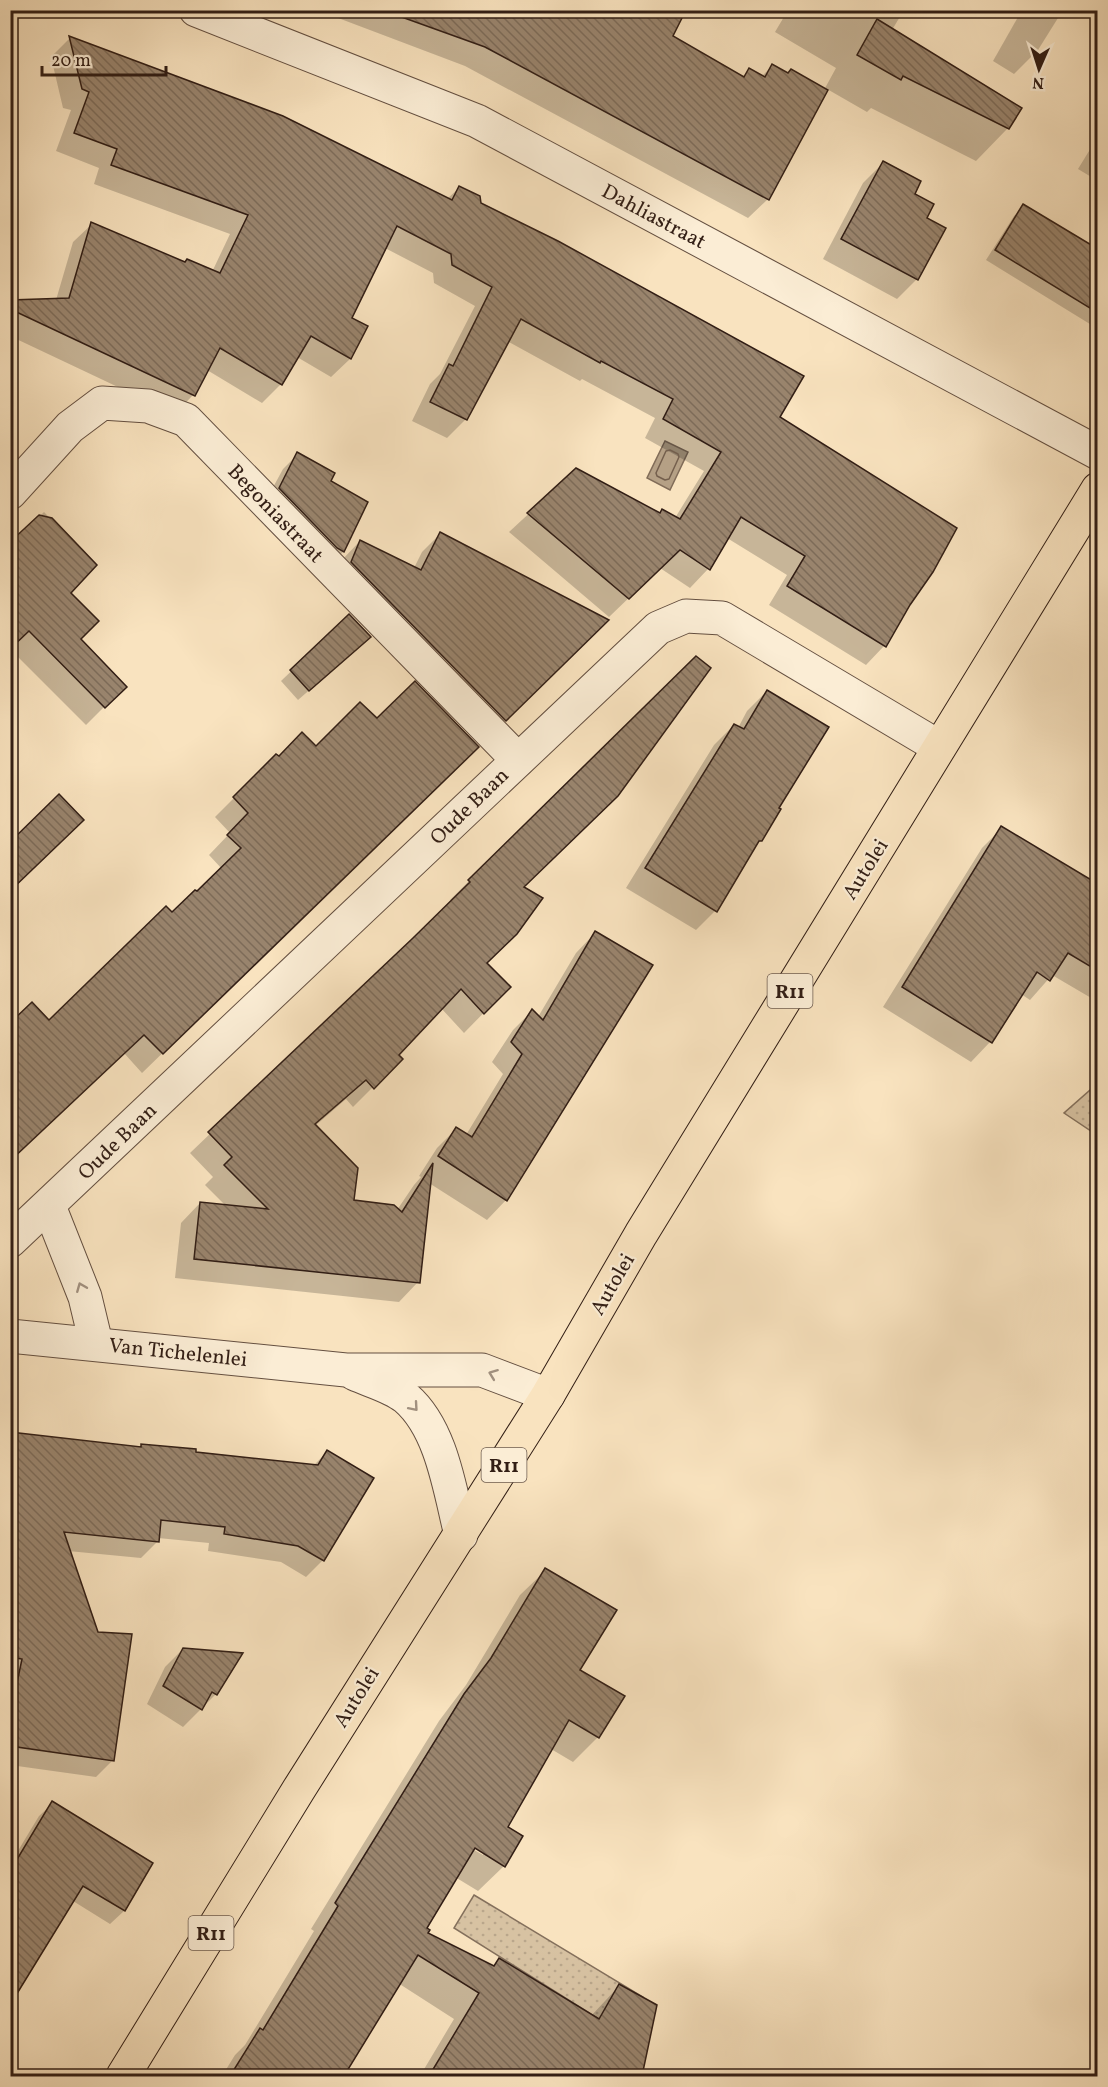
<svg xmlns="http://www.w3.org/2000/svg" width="1108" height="2087" viewBox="0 0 1108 2087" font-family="Vollkorn,serif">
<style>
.grass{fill:url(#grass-dots);stroke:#84705c;stroke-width:1.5}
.water{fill:#b5a085;stroke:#816c58;stroke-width:1.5}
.shadow{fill:#0003;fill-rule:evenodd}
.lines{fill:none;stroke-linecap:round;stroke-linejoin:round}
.shore{stroke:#745f4d;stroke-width:1.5}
.building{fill:url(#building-back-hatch);stroke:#321e15;stroke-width:1.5}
.minor-casing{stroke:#644f40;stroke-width:35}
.major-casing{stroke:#321e15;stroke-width:35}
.minor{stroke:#fbedd5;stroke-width:33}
.major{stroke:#f9e3bf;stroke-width:33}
.oneway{stroke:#a1907f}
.labels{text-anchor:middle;stroke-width:4.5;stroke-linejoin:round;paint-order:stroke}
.shield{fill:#fbedd5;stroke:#6e5c4f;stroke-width:1.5}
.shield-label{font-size:20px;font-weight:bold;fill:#321e15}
.street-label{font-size:21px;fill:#321e15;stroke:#fbedd5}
</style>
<defs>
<pattern id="grass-dots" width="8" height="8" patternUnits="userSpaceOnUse" patternTransform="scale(1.5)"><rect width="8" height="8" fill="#d7c2a2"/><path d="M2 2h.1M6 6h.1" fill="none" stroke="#b9a68b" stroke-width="1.8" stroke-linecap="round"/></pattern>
<pattern id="building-back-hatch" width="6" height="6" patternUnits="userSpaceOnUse" patternTransform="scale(1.5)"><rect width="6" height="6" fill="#99846d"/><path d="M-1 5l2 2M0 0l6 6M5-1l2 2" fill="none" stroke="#7d6b58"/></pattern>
</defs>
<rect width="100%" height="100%" fill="#f9e3bf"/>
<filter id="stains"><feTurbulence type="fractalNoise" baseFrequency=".00333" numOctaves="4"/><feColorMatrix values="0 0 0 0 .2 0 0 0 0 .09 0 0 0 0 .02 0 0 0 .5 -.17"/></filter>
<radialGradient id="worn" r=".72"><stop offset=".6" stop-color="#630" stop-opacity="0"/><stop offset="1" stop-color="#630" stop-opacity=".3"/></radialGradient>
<g class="grass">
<path d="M1097,1084v51l-33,-22z"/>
<path d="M474,1895l169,102 -9,44 -180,-113z"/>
</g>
<path class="water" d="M665,441l23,11 -18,38 -23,-12z"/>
<g class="shadow">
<path d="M317,10h262l92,26 71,41 7,-7 12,7 11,-11 52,24 12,-22 -61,-36 13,-22h116l-12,20 116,98 -32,33 -105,-53 -4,4 -40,-23 -59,110 -20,19 -283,-152z"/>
<path d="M1022,10h41l-25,40 -24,24 -21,-13z"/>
<path d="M70,38l377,161 12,-11 319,230 130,186 -24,42 -18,19 -97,-60 18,-30 -60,-37 -19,31 -18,19 -30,-20 -51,49 -100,-85 67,-62 83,44 16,4 29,-47 -59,-33 10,-20 -73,-39 -2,2 -73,-40 -41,78 -19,19 -35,-17 18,-37 10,-10 35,-68 -41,-23 -1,-10 -48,-25 -34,70 15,9 -16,32 -19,18 -34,-20 -16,27 -19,19 -55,-33 -14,25 -18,19 -165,-78v-35l46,-1 17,-58 19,-18 92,40 28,8 18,-38 -136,-50 5,-16 -43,-17 15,-41 -8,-2 -12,-51z"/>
<path d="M1098,81v16l-8,-4z"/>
<path d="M1098,128v53l-20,-12 19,-31 -4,-3z"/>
<path d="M883,163l30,31 4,85 -20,20 -74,-40 40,-76z"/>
<path d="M1024,206l74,45v78l-112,-69 28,-44z"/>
<path d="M298,454l31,28 37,20 -23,50 -15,15 -64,-63 19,-35z"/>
<path d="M44,512l51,53 -26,28 10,46 45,48 -38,38 -76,-76v-103z"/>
<path d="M440,534l166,86 -119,118 -145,-178 18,-19 54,27 8,-16z"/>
<path d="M349,616l11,30 -62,54 -17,-19z"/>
<path d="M767,691l10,117 -16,32 -9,9 -37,62 -19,19 -70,-42 88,-143 20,-20 4,3 9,-17z"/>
<path d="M377,721l81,46 -316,306 -18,-20 -114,108v-146l5,5 34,2 148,-129 25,-24 -13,-14 21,-22 -15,-16 61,-61 3,2 37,-10z"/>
<path d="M1002,828l96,57v117l-46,-27 -22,25 -9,-6 -31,48 -19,20 -88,-55 99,-159z"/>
<path d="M469,881l53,6 -37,76 24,24 -45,46 -23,-25 -44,47 4,4 -48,48 -7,-8 -31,27 38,75 44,9 17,-25 7,-8 -2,-1 18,-28 19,-19 10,6 37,-61 -11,-12 21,-32 19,-19 6,6 38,-64 19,-20 -89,267 -19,20 -58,-37 -11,99 -19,20 -224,-24 6,-55 19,-20 26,3 -21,-21 8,-8 -23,-24 262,-251 -2,-2z"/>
<path d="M142,1445l52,9 119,12 14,-14 -4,108 -17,17 -25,-15 -73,-11 1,-8 -51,-5v3l-17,17 -73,-7 45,209 -17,17 -86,-12v-216z"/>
<path d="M546,1570l52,167 -25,25 -22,-13 -45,78 15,10 -17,29 -26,25 -23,-14 -31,51 2,6 67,33 6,-7 92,56 28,-30 36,20 -14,70h-221l34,-57 -56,-36 -57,93h-119l13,-21 10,-10 69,-114 -3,-2 128,-208 27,-36 54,-90zM469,1843l14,9v3l-16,-9z"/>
<path d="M183,1649l33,45 -33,33 -36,-23 18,-37z"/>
<path d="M53,1803l98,61 -27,47 -14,13 -37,-23 -63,94v-131l29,-48z"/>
</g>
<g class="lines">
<path class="shore" d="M670,450l8,4 1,3 -10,22 -4,1 -8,-4 -1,-3 10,-22z"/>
</g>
<g class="building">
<path d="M397,10h289l-13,26 71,41 5,-9 16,9 7,-13 16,9 3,-4 37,21 -59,110 -284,-153 -89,-32z"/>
<path d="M877,19l145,89 -13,21 -106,-53 -2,4 -44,-25z"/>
<path d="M69,36l214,80 169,84 7,-14 21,10 1,7 77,38 246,135 -24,41 177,111 -24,44 -23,33 -24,42 -99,-61 18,-30 -64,-39 -31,53 -30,-20 -51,49 -102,-86 49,-45 84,45 2,-4 18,10 41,-67 -58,-33 10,-20 -72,-38 -1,2 -79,-44 -54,101 -37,-18 19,-38 4,2 39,-79 -40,-22 -1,-11 -54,-28 -45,92 16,8 -17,33 -40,-23 -29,49 -62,-37 -25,48 -185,-87v-9l59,-2 22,-76 94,40 2,-3 33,14 28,-58 -137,-50 6,-16 -43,-16 15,-41 -7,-3z"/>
<path d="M883,161l38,20 -6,13 19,10 -7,14 19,10 -28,52 -77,-41z"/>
<path d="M1023,204l75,45v64l-103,-63z"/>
<path d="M297,452l38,21 -4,8 37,21 -24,50 -7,-4 -58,-60z"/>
<path d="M39,515l13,3 45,47 -26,28 28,28 -18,18 46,48 -22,21 -76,-77 -19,18v-107z"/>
<path d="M440,532l169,88 -103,101 -155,-159 9,-22 61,30z"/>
<path d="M349,614l22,23 -62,54 -19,-21z"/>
<path d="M696,656l15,12 -93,128 -94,91 19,11 -26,36 -30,29 24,24 -27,27 -23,-25 -62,66 4,4 -29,30 -8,-9 -51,44 43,44 -4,32 40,5 8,7 31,-49 -13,120 -226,-24 6,-57 68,7 -44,-44 8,-8 -24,-25 205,-194 57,-56 -2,-2z"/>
<path d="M415,681l64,66 -316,307 -19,-19 -134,126v-138l22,-21 17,18 117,-114 6,6 23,-22 2,1 44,-43 -14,-13 21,-22 -15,-16 43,-43 3,2 23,-24 14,14 44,-44 17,16z"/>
<path d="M767,690l62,37 -50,81 2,1 -19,32h-3l-42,71 -72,-44 89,-144 10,5z"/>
<path d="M59,794l25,26 -74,71v-49z"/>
<path d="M1001,826l97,58v87l-30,-18 -18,28 -13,-9 -45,71 -90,-56z"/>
<path d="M595,931l58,34 -146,236 -69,-45 18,-29 16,10 50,-83 -11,-12 21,-33 11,11z"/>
<path d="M10,1432l131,15v-3l55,5v3l122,13 9,-15 47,28 -50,83 -26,-15 -74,-12 1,-7 -64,-7 -2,22 -95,-10 34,100 34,2 -18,127 -104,-15v-30l12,-57 -12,-2z"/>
<path d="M545,1568l72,42 -37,60 45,26 -26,42 -30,-18 -61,107 15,9 -18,31 -30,-19 -48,80 3,2 -2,3 66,33 5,-8 100,61 20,-35 38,21 -15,71h-213l50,-83 -61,-38 -74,121h-114l30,-48 3,2 75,-124 -3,-3 129,-209 27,-36z"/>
<path d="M183,1648l60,5 -26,42 -5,-3 -10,18 -39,-24z"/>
<path d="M52,1801l101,62 -28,48 -42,-25 -73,119v-134z"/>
</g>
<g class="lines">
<defs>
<g id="minor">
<path d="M196,10l281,111 621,332"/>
<path d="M10,493l60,-66 32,-24 46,3 38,14 332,340"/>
<path d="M49,1206l36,91 11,46"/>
<path d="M10,1241l648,-613 28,-12 36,2 217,129"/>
<path d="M10,1336l336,34h136l66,25"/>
<path d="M355,1374c16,7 38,13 51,24 36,31 44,93 55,137"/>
</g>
<path id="major" d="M123,2076l176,-287 249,-394 93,-161 457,-745"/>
</defs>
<use href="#minor" class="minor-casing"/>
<use href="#major" class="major-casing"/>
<use href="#minor" class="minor"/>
<use href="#major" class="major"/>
</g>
<defs><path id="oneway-chevron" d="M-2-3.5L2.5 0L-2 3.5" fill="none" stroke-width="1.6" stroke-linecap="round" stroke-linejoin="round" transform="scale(1.5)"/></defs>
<g class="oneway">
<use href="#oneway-chevron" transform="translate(81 1287) rotate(-112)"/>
<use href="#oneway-chevron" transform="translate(493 1374) rotate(-159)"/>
<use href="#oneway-chevron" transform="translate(414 1407) rotate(49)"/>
</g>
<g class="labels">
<g class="shield">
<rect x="767.5" y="974" width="45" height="34" rx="4.5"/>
<rect x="481.5" y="1448" width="45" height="34" rx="4.5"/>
<rect x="188.5" y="1916" width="45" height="34" rx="4.5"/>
</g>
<g class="shield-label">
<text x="790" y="998">R11</text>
<text x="504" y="1472">R11</text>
<text x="211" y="1940">R11</text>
</g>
<g class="street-label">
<text transform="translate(654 216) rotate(28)" y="7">Dahliastraat</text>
<text transform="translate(276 513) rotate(46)" y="7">Begoniastraat</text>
<text transform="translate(469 806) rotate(-44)" y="7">Oude Baan</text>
<text transform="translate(865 869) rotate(-58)" y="7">Autolei</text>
<text transform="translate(117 1141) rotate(-44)" y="7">Oude Baan</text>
<text transform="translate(612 1284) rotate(-60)" y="7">Autolei</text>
<text transform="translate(178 1352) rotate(6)" y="7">Van Tichelenlei</text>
<text transform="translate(356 1697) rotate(-58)" y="7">Autolei</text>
</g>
</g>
<rect width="1108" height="2087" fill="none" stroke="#f9e3bf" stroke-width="36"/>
<rect x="12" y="12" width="1084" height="2063" fill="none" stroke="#321e15" stroke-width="3"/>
<rect x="18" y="18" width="1072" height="2051" fill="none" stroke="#321e15" stroke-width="1.5"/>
<g transform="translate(1039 69) rotate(183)" stroke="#fbedd5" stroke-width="4.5" paint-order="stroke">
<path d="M0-4.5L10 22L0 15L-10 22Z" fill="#321e15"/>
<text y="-9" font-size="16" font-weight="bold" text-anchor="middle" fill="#321e15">N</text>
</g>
<path d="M42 66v9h124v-9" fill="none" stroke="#321e15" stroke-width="3"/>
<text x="51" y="66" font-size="18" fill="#321e15" stroke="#fbedd5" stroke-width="4.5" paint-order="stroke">20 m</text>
<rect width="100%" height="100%" filter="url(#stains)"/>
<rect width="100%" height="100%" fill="url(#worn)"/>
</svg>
